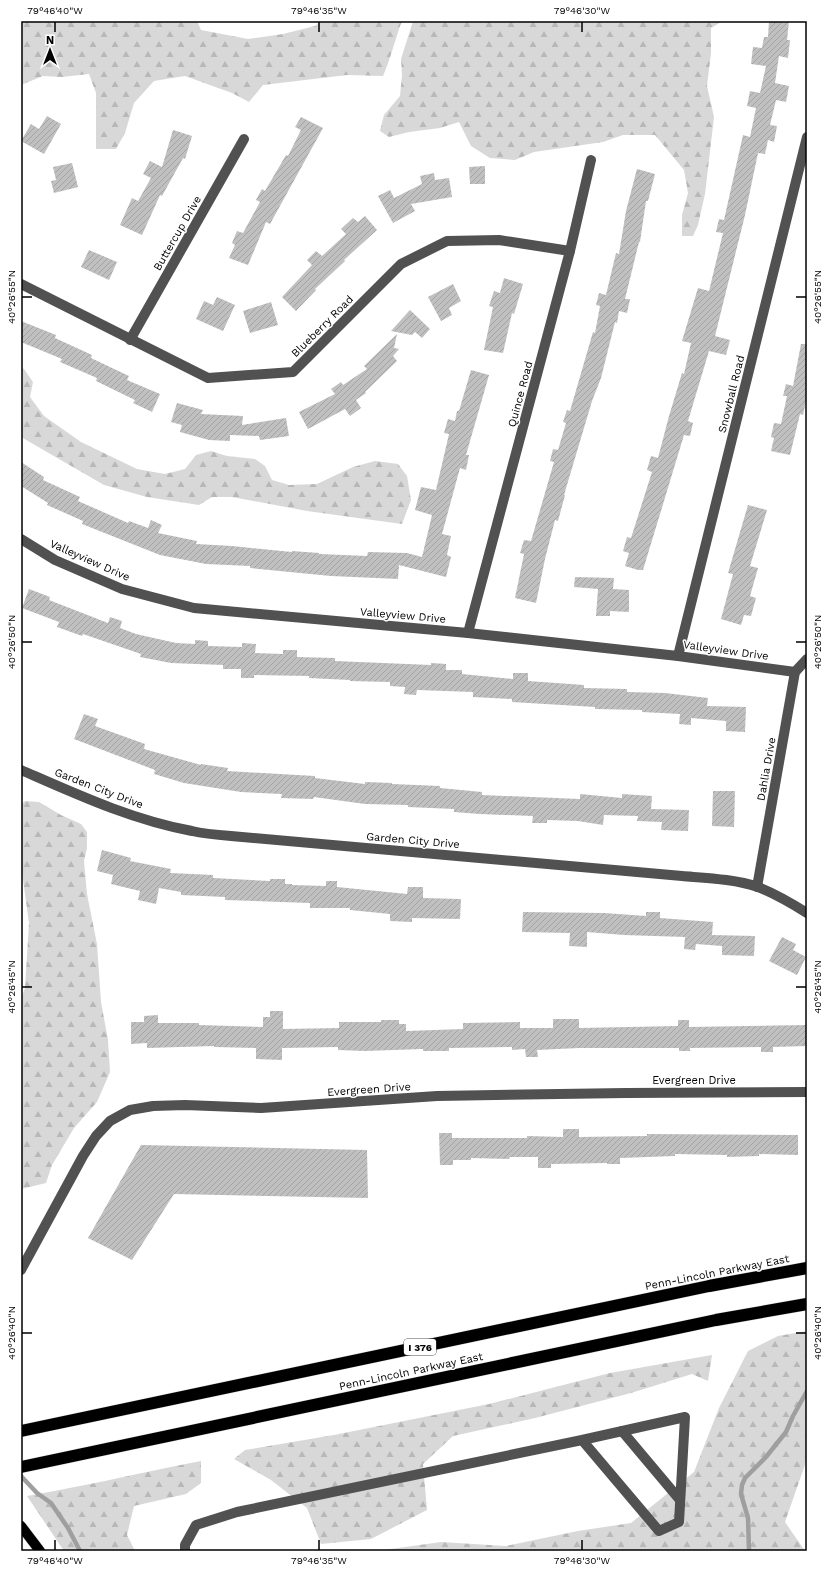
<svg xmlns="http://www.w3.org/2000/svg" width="828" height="1572" viewBox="0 0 828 1572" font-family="'Work Sans',sans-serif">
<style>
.forest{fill:url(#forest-firs)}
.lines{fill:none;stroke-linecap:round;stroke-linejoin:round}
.stream{stroke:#9f9f9f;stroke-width:4.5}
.building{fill:url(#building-hatch)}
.major-casing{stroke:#dbdbdb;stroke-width:11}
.highway-casing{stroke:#dbdbdb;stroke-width:13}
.minor{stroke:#515151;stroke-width:10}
.major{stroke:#000;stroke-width:10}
.highway{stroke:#000;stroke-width:12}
.ticks{fill:none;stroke:#000;stroke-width:1.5}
.labels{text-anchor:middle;stroke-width:3;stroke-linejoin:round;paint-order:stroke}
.shield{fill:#fff;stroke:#4c4c4c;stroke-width:1}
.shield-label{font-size:10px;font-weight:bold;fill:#000}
.street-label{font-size:11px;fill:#000;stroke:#fff}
.neatline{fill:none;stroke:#000;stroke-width:1.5}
.ticks-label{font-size:10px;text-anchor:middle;fill:#000}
</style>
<defs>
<pattern id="forest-firs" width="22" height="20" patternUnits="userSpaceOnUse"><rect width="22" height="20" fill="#d8d8d8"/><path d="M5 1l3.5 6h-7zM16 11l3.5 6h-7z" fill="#b8b8b8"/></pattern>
<pattern id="building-hatch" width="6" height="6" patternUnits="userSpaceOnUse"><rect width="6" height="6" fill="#c0c0c0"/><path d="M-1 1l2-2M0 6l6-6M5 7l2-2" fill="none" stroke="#a3a3a3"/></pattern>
</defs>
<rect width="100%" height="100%" fill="#fff"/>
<g class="forest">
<path d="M21,21h176l4,9 47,9 35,-5 32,-8 6,-5h81c-7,18 -11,37 -19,55l-36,-1 -84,10 -14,17 -17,-9 -47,-17 -31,5 -20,22 -9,30 -9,16h-20v-56l-7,-19 -27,3 -19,-1 -22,9z"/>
<path d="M413,21h310l-12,7v25l-4,33 7,31 -9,77 -7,31 -5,11h-11v-21l6,-22 -4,-23 -29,-35h-32l-20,7 -69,10 -19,8 -25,-2 -19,-12 -12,-24 -19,6 -31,4 -20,5 -9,-6 4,-16 16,-19 2,-21 -1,-16z"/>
<path d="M21,367l3,2 9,13 -3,15 14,19 37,26 56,27 28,5 20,-5 11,-14 15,-4 16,5 28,3 10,7 7,14 17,5 28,-1 36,-17 22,-6 23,3 9,12 4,24 -9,24 -95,-13 -75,-14h-20l-13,8 -52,-8 -43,-12 -83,-48z"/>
<path d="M25,801l14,1 22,13 20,9 6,8v16l-3,13 3,33 10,50 4,58 7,38 2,32 -13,30 -23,26 -22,37 -6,18 -25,6v-190l4,-11 4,-65 -8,-58v-60z"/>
<path d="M807,1331v128l-22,63 20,29h-429l65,-9 65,4 72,-15 53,-8 63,-51 25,-64 29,-57 30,-15z"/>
<path d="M712,1355l-4,26 -16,-7 -61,19 -96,25 -82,18 -30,28 4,46 -56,29 -50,5 -14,-36 -36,-28 -37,-21 11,-9 89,-15 155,-31 121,-31z"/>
<path d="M201,1461v22l-15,11 -52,12 -7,29 8,16h-71l-37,-55c59,-10 116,-24 174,-35z"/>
</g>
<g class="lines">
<g class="stream">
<path d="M21,1476l16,17 14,10 17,25 12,23"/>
<path d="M749,1551l-1,-33 -7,-24 1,-9 3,-7 21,-21 20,-25 7,-16 14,-25"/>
</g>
</g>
<g class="building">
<path d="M769,21h20l-2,19h3l-2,18 -9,-2 -4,27 14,3 -3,16 -10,-2 -6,25 7,1 -3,16 -6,-2 -3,14 -7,-1 -13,62 -30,121 15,4 -4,15 -17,-4 -21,70 5,2 -3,13 -6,-1 -41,135h-5l-13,-4 4,-13 -6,-2 4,-14 4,1 21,-66 -5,-2 4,-14 7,2 11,-42 13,-43 2,1 7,-31 -9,-2 16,-53 11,3 14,-58 -7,-1 3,-13 5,1 19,-85 7,2 6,-29 -9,-2 3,-15 10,2 6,-27 -15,-2 2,-17 9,1 2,-11h4z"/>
<path d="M47,116l14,8 -17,30 -23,-13 10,-17 8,5z"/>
<path d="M301,117l22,11 -53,96 -4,-2 -18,43 -19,-7 6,-13 -3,-2 5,-12 6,2 17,-31 -4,-2 6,-11 3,2 21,-36 2,1 13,-26 -6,-3z"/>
<path d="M173,130l19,6 -7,23 -2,-1 -21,38 -2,-1 -18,40 -22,-10 12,-27 6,3 13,-23 -8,-4 7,-13 12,6z"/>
<path d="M72,163l6,24 -24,6 -3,-12 5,-1 -3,-13z"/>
<path d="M485,166v18h-15l-1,-17z"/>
<path d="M637,169l18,5 -7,27h-2l-6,41h-1l-14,57h5l-3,14 -8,-2 -2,12 -2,-1 -14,56 -9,23 -28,94h1l-7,26 -3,-1 -10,39 -9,44 -21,-5 9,-44 -4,-1 4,-13 7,1 23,-79 -4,-1 3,-12 5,1 8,-27 -3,-1 4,-12 3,1 23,-79 2,1 5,-27 -4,-1 3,-12 7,2 10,-42 3,1 7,-43z"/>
<path d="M434,173l1,7 14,-2 3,19 -41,7 4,7 -22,12 -15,-27 12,-6 4,8 28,-14 -2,-8z"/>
<path d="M365,216l12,14 -33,30 1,1 -30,28 1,1 -20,21 -14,-14 30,-32 -5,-5 9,-9 6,5 24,-22 -5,-5 12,-11 5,4z"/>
<path d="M89,250l28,12 -8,18 -28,-13z"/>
<path d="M504,278l19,6 -9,30 -2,-1 -9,40 -19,-3 9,-43 -4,-1 5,-15 6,2z"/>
<path d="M453,284l8,17 -12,7 3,7 -11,6 -13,-24z"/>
<path d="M217,297l18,8 -12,26 -27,-12 8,-18 9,4z"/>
<path d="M271,302l7,23 -28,8 -7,-22z"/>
<path d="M410,310l20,19 -8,9 -7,-6 -3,3 -21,-4z"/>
<path d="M21,321l35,14 -1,3 37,17 -1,3 38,18 -2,4 33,14 -8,18 -19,-9 2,-3 -39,-19 1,-3 -37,-16 2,-3 -41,-17z"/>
<path d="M397,334l-3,14 5,1 -6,7 4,5 -32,31 1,1 -10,7 5,8 -11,8 -5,-7 -37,20 -9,-17 36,-18 -4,-5 10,-7 2,3 24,-16 -3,-3z"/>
<path d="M801,344h6v52l-4,19 -3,-1 -10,41 -19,-4 3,-13 -3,-1 3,-14 7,1 6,-28h-4l3,-12 7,2z"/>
<path d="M471,370l18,5 -23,80h3l-3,15 -6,-2 -18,66 9,2 -4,19 4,2 -5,20 -47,-12 -1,14 -67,-3 -81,-8v-2l-44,-2 -46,-9 -78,-31 1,-3 -36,-16 1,-2 -27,-17v-24l23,15 -1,3 37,17 -2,4 50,22 1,-2 19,7 3,-8 11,5 -4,8 39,8 -1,3 36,2 60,6v-1l27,2v1l48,2 1,-4 39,1 15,4 10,-42 -17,-5 6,-23 15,3 13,-56 -5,-1 4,-14 7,2 2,-10h2z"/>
<path d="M177,403l26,7 -2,4 42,2 -1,9 44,-7 3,18 -29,4 -1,-4 -29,-1v6l-21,-1 -29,-8 2,-7 -11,-3z"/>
<path d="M748,505l19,5 -17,56 8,2 -8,28 6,2 -5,18 -7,-1 -3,10 -20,-6 12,-45 -5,-1z"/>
<path d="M575,577l39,1 -1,11 16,1v22l-19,-1v5h-14l2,-27 -24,-2z"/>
<path d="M29,589l21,8 -1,3 59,23 2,-6 12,4 -2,7 16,6 40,9 19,1v-4l13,1v5l34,1v-4l14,1 -1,9 28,1v-4h14v7l38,1v3l96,4v-2l15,1v6h16v4l51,5v-6h15v8l56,4v3l43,1v3l38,1 43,5 -1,8 39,1 -1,25 -19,-1v-10l-35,-3v7l-12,-1 1,-10 -38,-2v-2l-47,-1v-2l-83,-5v-3l-39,-2v-5l-56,-2 -1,5 -12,-1 1,-7 -15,-1v-4l-40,-1v-1l-41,-2v-2l-55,-1v3h-13v-9h-18v-4l-52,-2 -31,-6 1,-3 -58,-20 -1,2 -25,-9 2,-5 -37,-14z"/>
<path d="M84,714l14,5 -3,7 50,18 -1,5 57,16v-1l27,4 -1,3 88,5v2l50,6v-2l27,1v1l48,2v2l42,4v3l98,4v-5l42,4v-4l30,2 -1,13 38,1 -1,21 -27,-1 1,-8 -25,-1 1,-5 -34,-1 -1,10 -25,-4 -31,-1v3h-15l1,-7 -53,-2 -26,-2v-3l-46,-2v-2l-43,-1 -51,-7 -1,2 -32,-1 1,-4 -41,-2 -57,-9 -30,-9 1,-4 -81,-31z"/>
<path d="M713,791h22l-1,36 -22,-1z"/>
<path d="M102,850l29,8 -1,3 41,8 -1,4 43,2v3l57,3v-2h15v5h7v1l34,1v-5h11v6l70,7 1,-7h15v11l38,1 -1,20 -48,-1v4l-22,-1v-7l-40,-4v-2h-40v-5l-85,-3v-3l-44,-2v-3l-22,-4 -3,16 -18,-4 2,-9 -29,-7 2,-9 -16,-4z"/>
<path d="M523,912l81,1 42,3v-4h14v6l53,4 -1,13 43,1 -1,20 -32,-1v-9l-26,-2 -1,6 -11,-1 1,-12 -61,-2 -37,-3v15l-18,-1 1,-13 -48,-1z"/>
<path d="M782,937l14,7 -3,6 13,7 -9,18 -28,-14z"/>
<path d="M270,1011h13v18l56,-1v-6h42v-2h18v4h7v7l57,-2v-6l57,-1v6h33v-9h26v9l99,-2v-6h11v7l118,-2v21l-34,1v5h-12v-5l-71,1v3h-11v-3h-100l-42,2 1,7h-12l-1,-8 -13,1v-3l-63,1v3h-26v-2l-58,2 -27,-1v-3l-56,1v12l-26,-1v-11l-42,-1v-1l-67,2v-5l-16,1v-22h13v-6l14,-1v8h41v2l64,2v-10h7z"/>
<path d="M563,1129h16v8l68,-1v-2l151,1v20l-39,-1v2l-32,1v-2l-52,-1v2l-55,2v6h-13v-1l-56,1v4h-13v-11h-28l-1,2 -38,-1v2h-18v5h-13l-1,-32h13v5h75v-2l36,1z"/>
<path d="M141,1145l226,5 1,48 -194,-4 -42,66 -44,-22z"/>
</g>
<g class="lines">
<defs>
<path id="major" d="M21,1526l19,25"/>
<g id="highway">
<path d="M21,1431l688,-145 98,-18"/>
<path d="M21,1467l695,-147 91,-16"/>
</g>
</defs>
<use href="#major" class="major-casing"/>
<use href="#highway" class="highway-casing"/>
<g class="minor">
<path d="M21,284l187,94 85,-6 108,-108 46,-23 52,-1 71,11"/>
<path d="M130,340l114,-201"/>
<path d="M21,539l34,21 67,29 72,19 274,25 210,23 117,16"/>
<path d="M468,633l102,-382 21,-91"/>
<path d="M678,656l129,-519"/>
<path d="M21,770c55,24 111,50 171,61 13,3 26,4 39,5l451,40c24,2 53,3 76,11 18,7 33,16 49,26"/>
<path d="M757,887l38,-215 12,-13"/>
<path d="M21,1270l62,-114 13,-20 14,-15 20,-11 23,-4 32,-1 76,3 176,-12 189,-3 181,-1"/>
<path d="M622,1431l58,69"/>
<path d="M185,1551v-6l11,-20 41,-13 345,-72 77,91 20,-9 6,-105 -103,23"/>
</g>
<use href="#major" class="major"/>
<use href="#highway" class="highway"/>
</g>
<path class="ticks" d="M55,22v10M319,22v10M582,22v10M22,297h10M796,297h10M22,642h10M796,642h10M22,987h10M796,987h10M22,1333h10M796,1333h10M55,1540v10M319,1540v10M582,1540v10"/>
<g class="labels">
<rect class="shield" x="404" y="1339" width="32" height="16" rx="3"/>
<g class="shield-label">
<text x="420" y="1351">I 376</text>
</g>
<g class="street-label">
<text transform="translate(177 233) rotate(-60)" y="4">Buttercup Drive</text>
<text transform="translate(322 326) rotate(-45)" y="4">Blueberry Road</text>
<text transform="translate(520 394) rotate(-75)" y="4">Quince Road</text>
<text transform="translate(731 394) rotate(-76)" y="4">Snowball Road</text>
<text transform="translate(90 560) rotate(24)" y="4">Valleyview Drive</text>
<text transform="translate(403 615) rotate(5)" y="4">Valleyview Drive</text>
<text transform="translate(726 650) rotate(8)" y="4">Valleyview Drive</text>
<text transform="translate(766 769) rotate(-80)" y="4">Dahlia Drive</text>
<text transform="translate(99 788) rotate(21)" y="4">Garden City Drive</text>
<text transform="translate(413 840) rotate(5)" y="4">Garden City Drive</text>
<text x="694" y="1084">Evergreen Drive</text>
<text transform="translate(369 1089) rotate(-4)" y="4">Evergreen Drive</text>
<text transform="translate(717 1272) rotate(-11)" y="4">Penn-Lincoln Parkway East</text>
<text transform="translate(411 1371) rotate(-12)" y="4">Penn-Lincoln Parkway East</text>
</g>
</g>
<rect width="828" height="1572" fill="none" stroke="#ffffff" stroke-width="44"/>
<g transform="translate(50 50)" stroke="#ffffff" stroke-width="3" paint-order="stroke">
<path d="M0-3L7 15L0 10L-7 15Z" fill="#000000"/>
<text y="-6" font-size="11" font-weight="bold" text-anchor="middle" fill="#000000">N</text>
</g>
<rect x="22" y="22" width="784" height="1528" class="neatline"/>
<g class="ticks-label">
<text x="55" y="14">79°46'40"W</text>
<text x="319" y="14">79°46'35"W</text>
<text x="582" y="14">79°46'30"W</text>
<text transform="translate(11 297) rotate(-90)" y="4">40°26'55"N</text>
<text transform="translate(817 297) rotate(-90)" y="4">40°26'55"N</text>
<text transform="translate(11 642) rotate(-90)" y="4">40°26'50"N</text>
<text transform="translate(817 642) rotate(-90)" y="4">40°26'50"N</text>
<text transform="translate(11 987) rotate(-90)" y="4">40°26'45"N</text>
<text transform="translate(817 987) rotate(-90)" y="4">40°26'45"N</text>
<text transform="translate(11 1333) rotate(-90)" y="4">40°26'40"N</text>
<text transform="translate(817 1333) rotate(-90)" y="4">40°26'40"N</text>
<text x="55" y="1564">79°46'40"W</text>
<text x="319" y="1564">79°46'35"W</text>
<text x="582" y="1564">79°46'30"W</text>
</g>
</svg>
